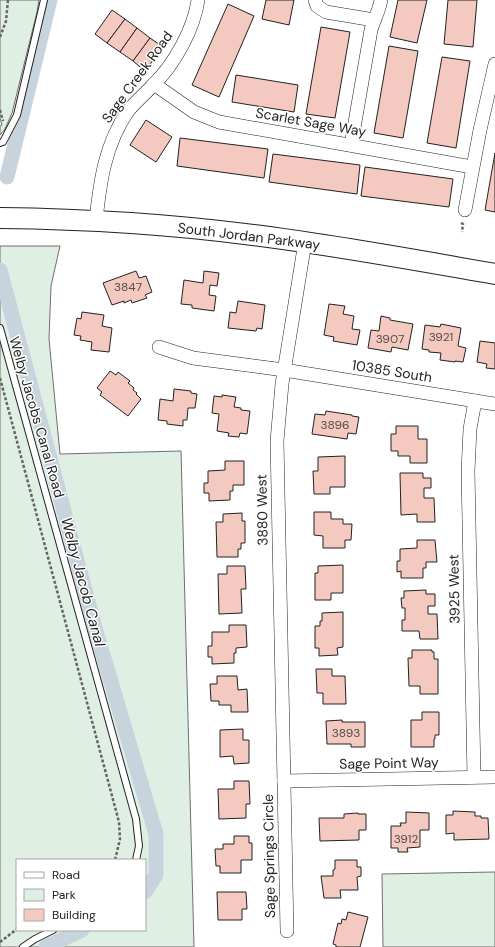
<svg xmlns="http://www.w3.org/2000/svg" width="495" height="947" viewBox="0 0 495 947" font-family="'DM Sans',sans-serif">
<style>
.green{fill:#e0efe3;stroke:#6f6f6f;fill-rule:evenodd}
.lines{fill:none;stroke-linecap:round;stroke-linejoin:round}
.canal{stroke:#c7d3dd;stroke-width:15}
.building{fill:#f3c9c0;stroke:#222}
.service-casing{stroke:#222;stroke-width:8}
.minor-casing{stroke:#222;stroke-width:14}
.primary-casing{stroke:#222;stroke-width:22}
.path{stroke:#646464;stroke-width:2.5;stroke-dasharray:3 2;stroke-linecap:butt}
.service{stroke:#fff;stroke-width:6}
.minor{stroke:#fff;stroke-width:13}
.primary{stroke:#fff;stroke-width:20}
.labels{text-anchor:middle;stroke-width:3;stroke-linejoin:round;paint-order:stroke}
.number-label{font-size:12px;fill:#564c4a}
.street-label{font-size:14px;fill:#222;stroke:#fff}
.water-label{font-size:15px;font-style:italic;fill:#222;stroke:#fff}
</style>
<rect width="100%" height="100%" fill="#fff"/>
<g class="green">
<path d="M0,0h39l-2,12 -25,101 -7,16 -5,6v-9l2,-1 -2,-7z"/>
<path d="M0,246h60l-9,40 -2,53 11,115 121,-3 13,496h-194zM17,860h128v70h-128z"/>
<path d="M495,872v75h-112l-1,-73z"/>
</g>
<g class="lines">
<g class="canal">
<path d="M7,177l43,-177"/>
<path d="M0,270l95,358 61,206v41l-11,17"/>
<path d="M46,947l36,-17"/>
</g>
</g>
<g class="building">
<path d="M266,0h28l-5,25 -27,-6z"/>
<path d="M398,0h29l-10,43 -27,-6z"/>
<path d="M448,0h29l-4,47 -29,-3z"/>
<path d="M228,4l26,12 -35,81 -27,-12z"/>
<path d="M112,10l13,9 -18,24 -12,-9z"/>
<path d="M125,19l12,9 -17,24 -13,-9z"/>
<path d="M321,27l29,5 -15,86 -29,-4z"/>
<path d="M137,28l13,10 -17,23 -13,-9z"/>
<path d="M150,38l13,9 -18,24 -12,-10z"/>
<path d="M389,46l29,5 -15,87 -29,-5z"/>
<path d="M442,57l28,4 -14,87 -29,-5z"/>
<path d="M236,75l62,10 -4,27 -62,-10z"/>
<path d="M146,120l26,17 -16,25 -26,-17z"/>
<path d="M180,138l88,11 -4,29 -87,-12z"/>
<path d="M495,153v59l-10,-2z"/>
<path d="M273,154l87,11 -3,29 -88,-12z"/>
<path d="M365,167l88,12 -4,28 -88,-11z"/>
<path d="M136,271l3,7 7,-2 6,16 -7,3 2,3 -15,5 -1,-3 -7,3v-2l-12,4 -9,-22z"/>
<path d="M204,271l15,2 -2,13 -7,-1 -1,10 7,1 -2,15 -22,-3v-3l-11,-1 3,-24 19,3z"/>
<path d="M238,301l27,4 -3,24 -5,-1 -1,3 -28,-3 2,-16 6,1z"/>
<path d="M329,304l16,2 -2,8 11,2 -2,13 8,1 -3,15 -24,-4 1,-4 -10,-2z"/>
<path d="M82,312l22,3 -2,11 10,2 -3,24 -18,-2 1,-8 -12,-2 1,-4 -7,-1 3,-17 4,1z"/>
<path d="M381,316l9,2v2l23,4 -5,26 -16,-3 -1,5 -23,-4 3,-18 8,1z"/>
<path d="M441,324l20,4 -3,18 8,2 -3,14 -8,-1v1l-15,-2 1,-7 -12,-1v-2l-7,-1 3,-24 15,2z"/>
<path d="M480,341l15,2v26l-9,-1 1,-4 -10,-2z"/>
<path d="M110,371l6,4 2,-3 12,9 -2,2 6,5 -1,2 4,3 -1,1 5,5 -13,17 -28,-21 2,-3 -5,-4z"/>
<path d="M174,389l17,2v2l6,1 -2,14h-7l-1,12h-4v6l-16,-2v-3l-9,-1 2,-21 13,2z"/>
<path d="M222,395l14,2 -2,10 7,1v2l9,1 -3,23 -7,-1 -1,4 -11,-1 1,-3 -12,-2 2,-17 -7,-1 2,-17 8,1z"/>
<path d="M326,411l26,4v1l7,1 -3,17 -8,-1 -1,6 -35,-5 3,-20 10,1z"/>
<path d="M396,426h22v13h9v24h-17v-7h-12v-5h-7v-17h5z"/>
<path d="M345,456v31h-15v7h-16l-1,-23h5v-14z"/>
<path d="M225,461h19v24h-11v6h-3v9l-21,1v-8h-5v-10h4v-12l17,-1z"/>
<path d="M400,473h23v5h8v10h-7v10h10l1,24h-18v-8l-16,1z"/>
<path d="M314,512h17v7h12v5h9l-1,16h-6v8h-22v-12l-9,-1z"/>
<path d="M242,513v8h3v22h-4v6h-3v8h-21l-1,-35h7v-8z"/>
<path d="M417,540h18l2,22h-11v6h-3v10h-22v-7l-4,1v-11h3v-12l17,-1z"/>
<path d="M343,565v28h-12v7h-16v-27h3v-7z"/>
<path d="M227,566h18l1,23h-5l1,24 -23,1 -1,-40h9z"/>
<path d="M426,590v4h9v12h-7v8h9l1,25h-18l-1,-8h-17v-11h3v-12h-3l-1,-10h3v-7z"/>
<path d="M343,612v35l-6,1 1,7 -19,1v-8h-4v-22h5v-5h2v-8z"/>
<path d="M229,625h17l1,22 -11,1v5h-2v10l-22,1v-7h-4v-11h4v-14h17z"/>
<path d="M412,650h20v2h2v7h4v35h-18v-8h-11l-1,-28h4z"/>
<path d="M316,669h16v7h13l1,28h-23v-11h-6z"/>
<path d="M217,676h20l1,14 9,-1 1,23h-17v-7h-12v-4h-8l-1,-17h7z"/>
<path d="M422,712h17v23h-4v4h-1v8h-23v-27h11z"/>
<path d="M342,720v2h23v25h-14v-3h-24l-1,-23z"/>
<path d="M243,729v11h6v23l-15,1 -1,-8 -13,1v-27z"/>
<path d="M234,781h15l1,23h-4v14l-27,1 -1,-30h16z"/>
<path d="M453,811l22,1v4h6v2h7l1,21 -35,1v-7l-8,1v-19h7z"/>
<path d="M406,812l23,1v17h-9v17l-13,1 1,4h-10v-4h-7v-22h10l-1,-3h6z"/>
<path d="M358,813v1h8v16h-7v10l-39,1 -1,-23h25v-4z"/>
<path d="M234,836h15v7h3v17h-11v13h-21v-7h-4l-1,-17h8v-5h11z"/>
<path d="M335,860h22v7h4v9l-4,1 1,13h-18l1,8h-17l-3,-22h12v-6l2,-1z"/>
<path d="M217,892h29l1,17h-5v11h-24z"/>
<path d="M348,912l20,5 -8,30h-24v-2l-3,-1 5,-21 3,1 1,-5 4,1z"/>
</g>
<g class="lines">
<defs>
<g id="service">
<path d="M0,143l3,-1 14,-27 27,-115"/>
<path d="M0,328l136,491 3,27 -3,14"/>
<path d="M23,947l12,-8 18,-9"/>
</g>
<g id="minor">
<path d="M315,0l2,6 9,6 48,8"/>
<path d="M154,84l40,28 25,10 253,45"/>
<path d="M351,145l20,-115c3,-10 8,-19 10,-30"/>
<path d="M465,210l15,-80 15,-66"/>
<path d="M96,220c4,-38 9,-76 32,-109 8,-10 17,-17 25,-26 21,-20 41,-56 45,-85"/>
<path d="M159,347l34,11 91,12 211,34"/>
<path d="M474,777l-6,-306 2,-42 5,-28"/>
<path d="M284,781l211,-4"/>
<path d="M287,931l-10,-490 5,-57 23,-142"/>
</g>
<path id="primary" d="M0,218c85,1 169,6 253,17 81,10 162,25 242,39"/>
</defs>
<use href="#service" class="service-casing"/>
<use href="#minor" class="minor-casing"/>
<use href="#primary" class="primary-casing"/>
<g class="path">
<path d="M0,37l6,-16 2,-21"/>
<path d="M0,110l3,11"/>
<path d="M461,223l2,1 -1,8"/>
<path d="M0,378l119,444 1,17 -5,21"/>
<path d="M0,942l17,-13"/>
</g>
<use href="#service" class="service"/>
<use href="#minor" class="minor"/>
<use href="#primary" class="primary"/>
</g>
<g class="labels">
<g class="number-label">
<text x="128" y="291">3847</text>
<text x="441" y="341">3921</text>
<text x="390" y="343">3907</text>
<text x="335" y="429">3896</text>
<text x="346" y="737">3893</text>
<text x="406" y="843">3912</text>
</g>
<g class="street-label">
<text transform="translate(137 77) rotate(-54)" y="5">Sage Creek Road</text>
<text transform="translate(311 122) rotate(10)" y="5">Scarlet Sage Way</text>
<text transform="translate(249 236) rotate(7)" y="5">South Jordan Parkway</text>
<text transform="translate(392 371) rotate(9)" y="5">10385 South</text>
<text transform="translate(37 417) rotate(74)" y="5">Welby Jacobs Canal Road</text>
<text transform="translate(262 510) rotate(-91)" y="5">3880 West</text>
<text transform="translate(454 589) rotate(-91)" y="5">3925 West</text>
<text transform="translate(389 763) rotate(-1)" y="5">Sage Point Way</text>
<text transform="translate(269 856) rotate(-91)" y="5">Sage Springs Circle</text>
</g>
<g class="water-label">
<text transform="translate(83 582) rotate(75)" y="5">Welby Jacob Canal</text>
</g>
</g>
<rect x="16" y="859" width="130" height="72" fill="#ffffff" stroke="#a7a7a7"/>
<rect x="24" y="872" width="20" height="6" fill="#ffffff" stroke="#a7a7a7"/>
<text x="52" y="879" font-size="12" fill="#222222">Road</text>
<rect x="24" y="889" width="20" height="12" fill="#e0efe3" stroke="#a7a7a7"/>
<text x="52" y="899" font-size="12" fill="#222222">Park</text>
<rect x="24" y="909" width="20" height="12" fill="#f3c9c0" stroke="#a7a7a7"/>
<text x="52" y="919" font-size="12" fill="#222222">Building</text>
</svg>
